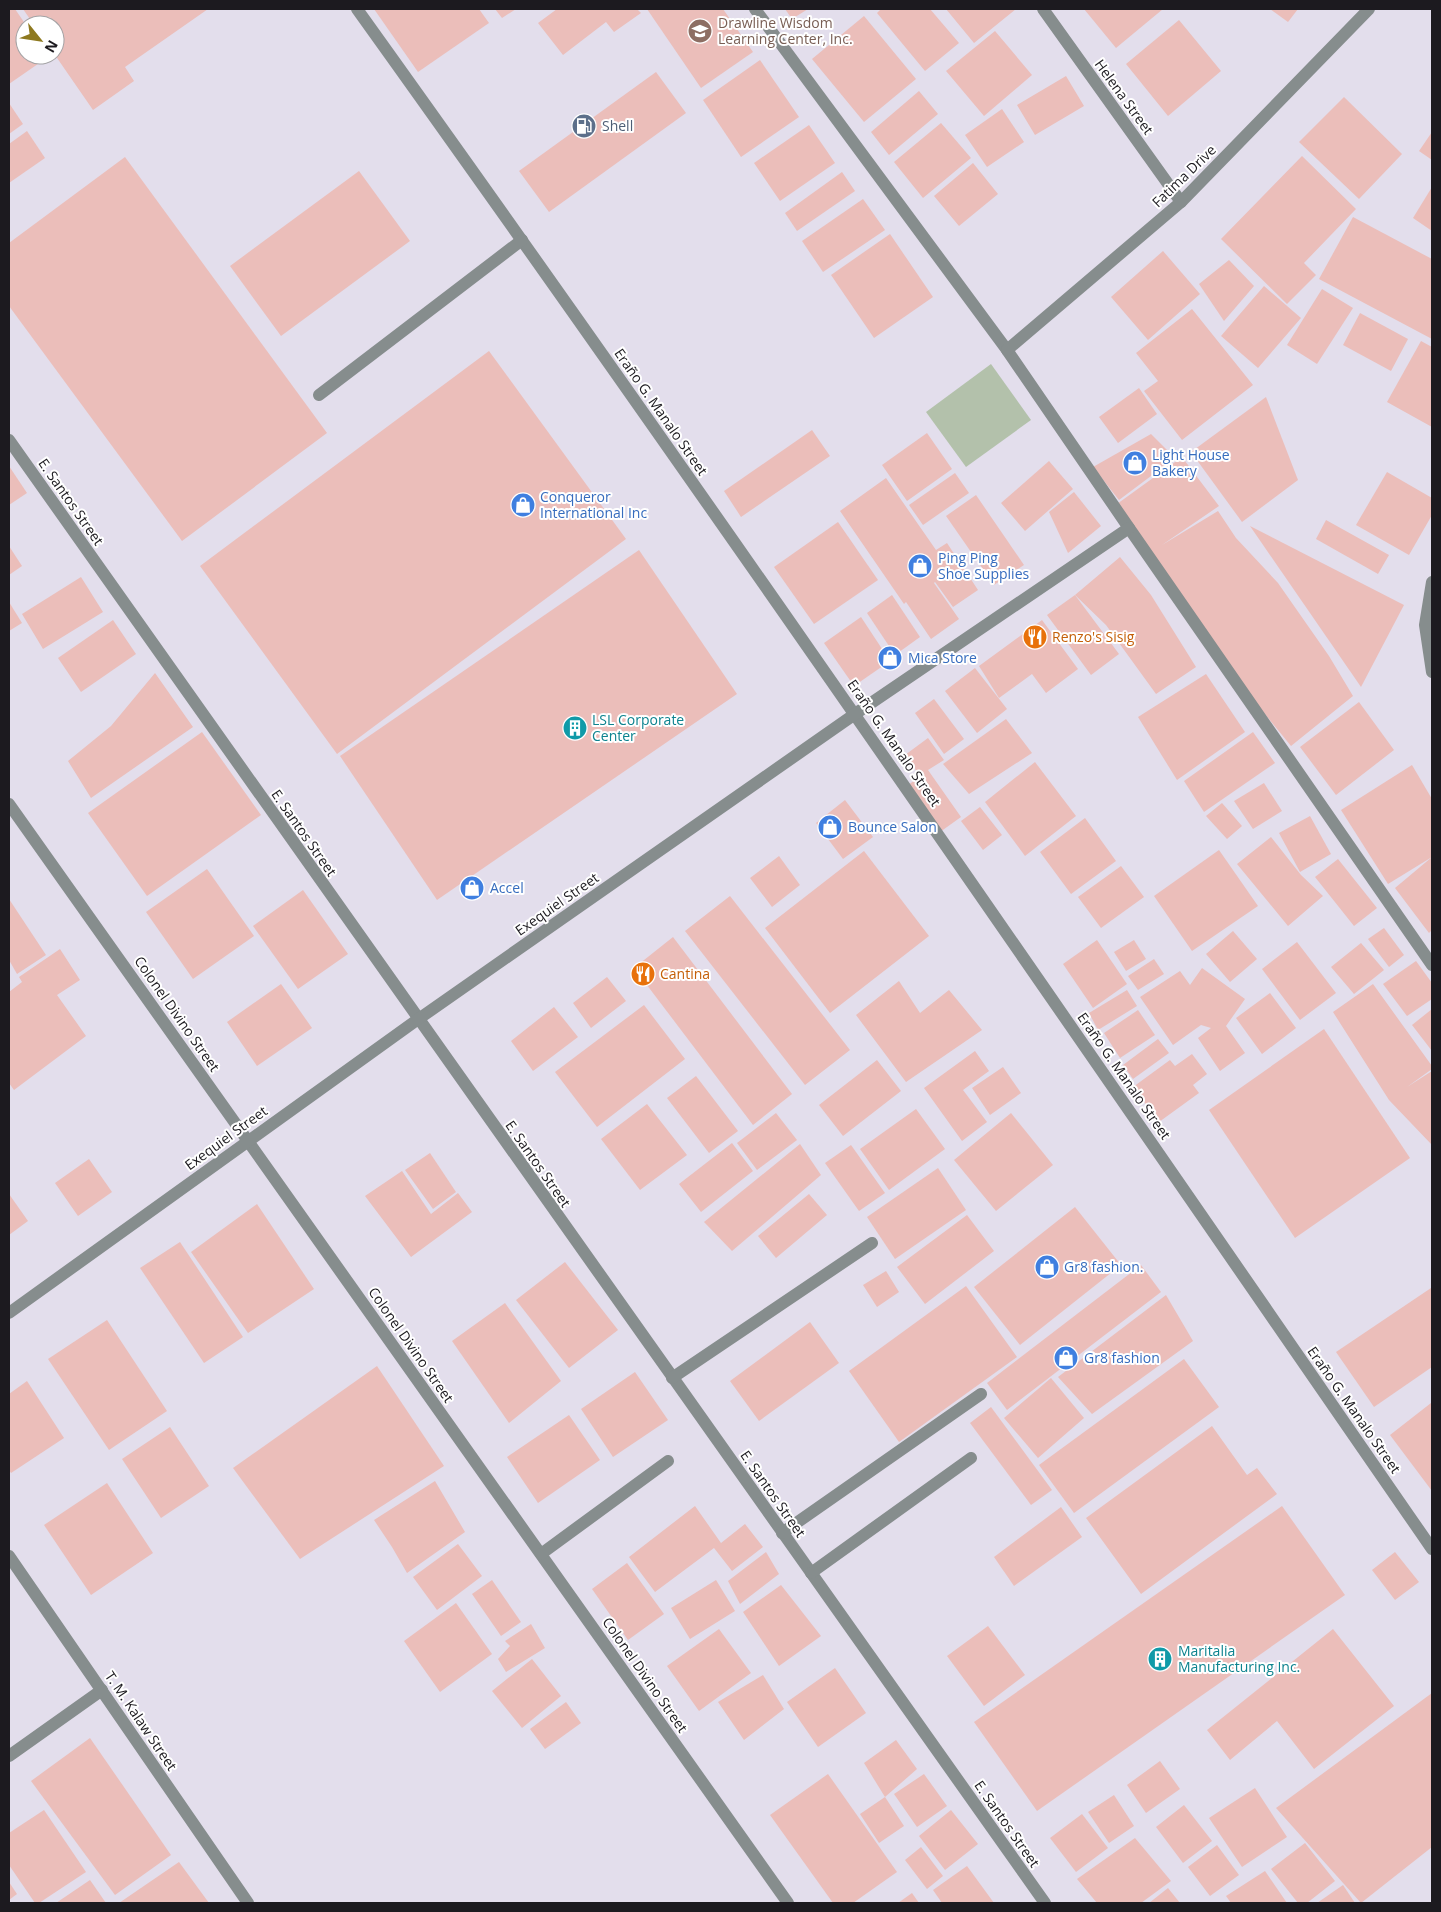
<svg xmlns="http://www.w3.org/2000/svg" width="1441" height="1912" viewBox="0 0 1441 1912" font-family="'Open Sans',sans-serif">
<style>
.green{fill:#b3c1ab}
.building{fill:#ebbeba}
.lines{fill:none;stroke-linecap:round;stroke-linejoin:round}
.minor{stroke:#868d8d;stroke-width:12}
.labels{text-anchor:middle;stroke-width:4;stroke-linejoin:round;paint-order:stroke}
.education-label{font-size:14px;fill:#785e54;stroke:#fff;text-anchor:start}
.street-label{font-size:14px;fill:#1c1a1f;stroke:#fff}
.service-label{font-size:14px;fill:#4e5e75;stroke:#fff;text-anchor:start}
.shop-label{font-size:14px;fill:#366cbe;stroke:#fff;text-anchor:start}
.food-label{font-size:14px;fill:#c56008;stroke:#fff;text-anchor:start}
.culture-label{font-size:14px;fill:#0d838f;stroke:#fff;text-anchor:start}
</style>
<rect width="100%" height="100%" fill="#e3deec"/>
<path class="green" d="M991,364l40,56 -65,47 -40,-55z"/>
<g class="building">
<path d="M9,9h6l11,16 -1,30h22l1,2 -39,27z"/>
<path d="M23,9h185l-83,58 9,14 -41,29 -38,-55v-30h-21z"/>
<path d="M374,9h105l10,14 -71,49z"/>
<path d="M495,9h21l-14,9z"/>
<path d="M557,9h80l4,4 -27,19 -8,-10 -43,33 -25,-32z"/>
<path d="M647,9h76l30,43 -52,36z"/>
<path d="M785,9h23l-16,10z"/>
<path d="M881,9h49l29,34 -34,28 -48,-58z"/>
<path d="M946,9h70l-42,34z"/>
<path d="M1084,9h79l-47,39z"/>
<path d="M1270,9h28l-10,13z"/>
<path d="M864,16l52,63 -52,43 -52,-63z"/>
<path d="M1179,20l42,51 -53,45 -42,-52z"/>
<path d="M995,31l37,44 -48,41 -38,-45z"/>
<path d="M760,60l39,57 -58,40 -38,-57z"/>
<path d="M656,72l30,41 -137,99 -30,-41z"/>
<path d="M1066,76l18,30 -49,29 -18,-30z"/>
<path d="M919,91l19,23 -49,41 -18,-23z"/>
<path d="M1344,97l58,57 -43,45 -60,-57z"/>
<path d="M9,103l14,21 -14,10z"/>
<path d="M1002,109l22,33 -37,25 -22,-32z"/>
<path d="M941,123l30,35 -48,40 -29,-36z"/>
<path d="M809,125l26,38 -55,38 -26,-38z"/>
<path d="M27,131l18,27 -36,25v-39z"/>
<path d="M1432,132v28l-13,-9z"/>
<path d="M1302,156l54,53 -52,54 12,12 -29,29 -66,-65z"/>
<path d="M125,157l202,276 -145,108 -173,-235v-63z"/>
<path d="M973,163l25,31 -39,32 -25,-30z"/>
<path d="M359,171l51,70 -129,95 -51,-70z"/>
<path d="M842,172l13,19 -58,40 -12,-18z"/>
<path d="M1432,187v44l-19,-13z"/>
<path d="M863,199l22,31 -62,42 -21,-31z"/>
<path d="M1353,217l79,42v80l-113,-60z"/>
<path d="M890,234l43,63 -59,41 -43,-63z"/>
<path d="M1163,251l37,43 -52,46 -37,-43z"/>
<path d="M1229,260l25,26 -30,35 -25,-37z"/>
<path d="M1264,286l37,32 -43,50 -37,-32z"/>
<path d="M1322,289l31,19 -36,56 -30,-19z"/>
<path d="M1192,309l61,76 -71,55 -38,-49 14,-10 -22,-28z"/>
<path d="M1360,313l48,26 -17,32 -48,-26z"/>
<path d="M1421,341l11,6v80l-45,-25z"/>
<path d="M489,351l137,188 -289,215 -137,-188z"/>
<path d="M1139,388l18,26 -39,29 -19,-26z"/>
<path d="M1266,397l32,83 -56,42 -51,-70z"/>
<path d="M812,430l18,26 -89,61 -17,-26z"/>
<path d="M927,433l25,36 -45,32 -25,-36z"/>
<path d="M1151,434l24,24 -56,42 -26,-33z"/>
<path d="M1182,457l37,49 -57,39 56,-34 18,27 42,45 51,73 24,40 -62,50 -31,-38 -143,-204z"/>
<path d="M1049,461l24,28 -48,42 -24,-28z"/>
<path d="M9,466l18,27 -18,12z"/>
<path d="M1387,472l45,26v17l-23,40 -53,-30z"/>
<path d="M955,473l14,20 -46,32 -14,-20z"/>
<path d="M886,478l50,72 11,-7 31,47 -25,17 -18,-25 -1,1 25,36 -28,20 -25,-37 -2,2 -64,-93z"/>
<path d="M1074,492l27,34 -33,27 -19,-41z"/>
<path d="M976,495l48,70 -30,20 -48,-69z"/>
<path d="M1326,520l63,35 -11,19 -62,-35z"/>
<path d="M838,522l40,58 -64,44 -40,-57z"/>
<path d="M1250,526l154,79 -43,82z"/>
<path d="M9,546l13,20 -13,9z"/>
<path d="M639,550l98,144 -300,206 -97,-144z"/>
<path d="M1120,557l31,38 45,72 -40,27 -50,-69 -31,-30z"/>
<path d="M81,577l22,35 -60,37 -21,-35z"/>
<path d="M892,595l28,42 -25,18 -28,-42z"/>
<path d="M1075,595l44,59 -28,21 -44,-60z"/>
<path d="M9,602l13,21 -13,8z"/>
<path d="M861,617l29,44 -36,25 -30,-43z"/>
<path d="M113,620l23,34 -55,38 -23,-34z"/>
<path d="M1042,620l36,49 -32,24 -14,-19 -33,24 -20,-32z"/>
<path d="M975,668l32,41 -30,24 -32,-42z"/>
<path d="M155,673l38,54 -102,71 -23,-37 43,-35z"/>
<path d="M1206,674l39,58 -68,48 -39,-63z"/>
<path d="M934,699l30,40 -20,15 -29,-41z"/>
<path d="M1359,702l35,48 -58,45 -36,-48z"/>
<path d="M1006,719l26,34 -63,41 -26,-30z"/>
<path d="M202,732l59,83 -114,81 -59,-83z"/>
<path d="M1253,732l22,31 -71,49 -20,-31z"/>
<path d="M928,738l16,22 -16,10 33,47 -21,15 -33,-46 13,-10 -15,-21z"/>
<path d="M1035,762l41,54 -51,40 -40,-54z"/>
<path d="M1412,765l20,34v58l-44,27 -47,-74z"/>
<path d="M1264,783l18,28 -29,18 -19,-28z"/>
<path d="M845,800l28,37 -30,22 -27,-36z"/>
<path d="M1222,803l20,23 -15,13 -21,-23z"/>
<path d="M980,807l22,28 -19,15 -22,-29z"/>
<path d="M1310,816l21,38 -31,18 -21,-39z"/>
<path d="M1085,818l31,43 -45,33 -31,-42z"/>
<path d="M1271,837l30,38 22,21 -35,30 -51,-62z"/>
<path d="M1219,850l39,56 -66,45 -38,-55z"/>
<path d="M864,851l65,85 -99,77 -65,-85z"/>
<path d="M779,856l21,29 -28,22 -22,-29z"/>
<path d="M1432,857v73l-3,3 -34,-45z"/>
<path d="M1338,859l39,49 -23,18 -39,-49z"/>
<path d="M1121,866l23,31 -43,31 -23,-31z"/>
<path d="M207,869l47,67 -61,43 -47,-67z"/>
<path d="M303,890l45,64 -50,35 -45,-63z"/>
<path d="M730,896l120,154 -45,35 -120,-154z"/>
<path d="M9,899l37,56 -29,19 -8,-14z"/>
<path d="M1384,928l20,27 -15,12 -21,-28z"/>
<path d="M1233,931l24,28 -27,23 -24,-28z"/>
<path d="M673,937l119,157 -39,31 -119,-157z"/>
<path d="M1097,940l30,44 -34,24 -30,-44z"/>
<path d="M1134,940l12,19 -20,12 -12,-19z"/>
<path d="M1297,942l39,51 -36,27 -38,-51z"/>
<path d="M1361,943l23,27 -30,24 -23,-27z"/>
<path d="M60,949l20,31 -23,15 29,41 -72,54 -5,-7v-91l13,-10 -3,-5z"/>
<path d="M1154,959l10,15 -26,16 -10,-14z"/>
<path d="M1416,961l16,22v16l-25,17 -24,-32z"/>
<path d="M1202,968l43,31 -19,27 19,27 -25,18 -22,-33 13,-10 -10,-3 -28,20 -33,-48 40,-26 10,14z"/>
<path d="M607,977l19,24 -35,27 -18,-25z"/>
<path d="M899,981l21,32 29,-23 33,40 -76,52 -50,-67z"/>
<path d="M281,984l31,44 -55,38 -30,-44z"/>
<path d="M1373,984l59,82v3l-25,18 25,-16v74l-43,-45 -56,-88z"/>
<path d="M1127,990l10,16 -39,24 -9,-17z"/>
<path d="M1270,993l26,35 -34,26 -26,-36z"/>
<path d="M644,1005l41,54 -88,68 -42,-55z"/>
<path d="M554,1007l24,30 -45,34 -22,-30z"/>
<path d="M1432,1009v42l-20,-26z"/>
<path d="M1138,1010l17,25 -35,23 -16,-25z"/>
<path d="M1324,1029l86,129 -115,80 -86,-128z"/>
<path d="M1158,1039l11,14 -36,26 -10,-14z"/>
<path d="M975,1051l14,20 -26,19 24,32 -25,19 -38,-53z"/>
<path d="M1192,1054l15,20 -14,11 6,8 -40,29 -26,-35 37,-27 5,6z"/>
<path d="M877,1060l24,31 -58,45 -24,-31z"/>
<path d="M1003,1067l18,26 -31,22 -18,-27z"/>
<path d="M696,1076l42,55 -29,22 -42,-55z"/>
<path d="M647,1104l40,51 -47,35 -39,-51z"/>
<path d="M916,1109l29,40 -56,41 -29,-41z"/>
<path d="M776,1113l21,27 -40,30 -20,-27z"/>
<path d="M1011,1113l42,52 -57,46 -42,-51z"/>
<path d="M732,1143l21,28 -52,41 -22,-28z"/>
<path d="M800,1144l21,31 -89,76 -28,-29z"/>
<path d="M851,1145l34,48 -26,18 -34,-48z"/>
<path d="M430,1153l26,39 -23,17 -28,-39z"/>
<path d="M89,1159l23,33 -34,24 -23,-33z"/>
<path d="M938,1168l28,42 -71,49 -28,-42z"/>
<path d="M402,1171l29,43 27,-21 14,19 -61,45 -46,-61z"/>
<path d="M9,1194l19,27 -19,14z"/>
<path d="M809,1194l18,21 -51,43 -18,-22z"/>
<path d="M257,1204l57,85 -66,44 -57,-81z"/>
<path d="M1075,1207l46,58 -101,80 -46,-58z"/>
<path d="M967,1215l27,36 -69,53 -28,-37z"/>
<path d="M180,1242l63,95 -39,26 -64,-95z"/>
<path d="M565,1262l53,68 -49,38 -53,-68z"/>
<path d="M1141,1265l20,27 -154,118 -20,-27z"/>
<path d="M886,1271l13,21 -22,15 -14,-22z"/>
<path d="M966,1286l51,71 -118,85 -50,-71z"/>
<path d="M1431,1288l1,2v77l-58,40 -38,-55z"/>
<path d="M1166,1295l27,46 -101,73 -34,-37z"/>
<path d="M505,1303l56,78 -52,42 -57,-82z"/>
<path d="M107,1320l60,91 -58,39 -61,-91z"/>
<path d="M810,1322l29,41 -80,58 -29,-40z"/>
<path d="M1184,1359l35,48 -145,106 -35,-48z"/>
<path d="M377,1366l67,100 -144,93 -67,-91z"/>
<path d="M635,1372l33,48 -55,37 -32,-48z"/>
<path d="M1051,1378l33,40 -46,40 -34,-40z"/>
<path d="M27,1381l37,57 -53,35 -2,-3v-76z"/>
<path d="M1431,1403l1,2v86l-42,-56z"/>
<path d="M991,1407l61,83 -21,15 -61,-82z"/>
<path d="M569,1415l31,45 -62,43 -31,-46z"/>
<path d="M1212,1426l35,49 10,-7 20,26 -136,100 -55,-76z"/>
<path d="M170,1427l39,59 -48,32 -39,-59z"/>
<path d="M435,1481l30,51 -58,41 -15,-26 -18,-27z"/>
<path d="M107,1483l46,70 -62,42 -47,-70z"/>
<path d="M695,1506l26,37 24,-19 18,23 -31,24 -18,-23 -59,44 -26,-35z"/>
<path d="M1282,1506l63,89 -308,216 -63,-89z"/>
<path d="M1061,1507l21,30 -68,49 -20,-29z"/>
<path d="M458,1544l24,32 -45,34 -24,-33z"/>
<path d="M766,1552l13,22 -39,30 -12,-23z"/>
<path d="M1395,1552l24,30 -24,18 -23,-30z"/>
<path d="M627,1563l37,51 -36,26 -36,-51z"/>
<path d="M492,1580l29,42 -20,14 -29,-42z"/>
<path d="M716,1580l19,31 -45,28 -19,-31z"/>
<path d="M781,1585l40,51 -42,30 -36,-54z"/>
<path d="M456,1603l36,51 -52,38 -36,-51z"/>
<path d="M531,1624l14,24 -39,24 -8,-13 12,-13 -5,-5z"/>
<path d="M988,1626l37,49 -41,31 -37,-50z"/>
<path d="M719,1629l32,44 -52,38 -32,-45z"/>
<path d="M1333,1629l61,77 -80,63 -37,-48 -47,39 -23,-30z"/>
<path d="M532,1659l29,37 -39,32 -30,-37z"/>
<path d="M835,1668l31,45 -48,34 -31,-45z"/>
<path d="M763,1675l21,34 -40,31 -26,-38z"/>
<path d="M1432,1693v154l-71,56 -85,-95z"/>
<path d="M566,1702l15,21 -36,26 -15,-20z"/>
<path d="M90,1738l81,117 -56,40 -84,-114z"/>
<path d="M896,1740l21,29 -32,28 -21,-34z"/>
<path d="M1160,1761l20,28 -34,24 -19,-28z"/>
<path d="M828,1774l69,98 -44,31h-20l-63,-88z"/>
<path d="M924,1774l23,32 -30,21 -23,-33z"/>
<path d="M1255,1788l32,49 -45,30 -33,-49z"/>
<path d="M1114,1795l20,31 -25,17 -21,-31z"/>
<path d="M885,1797l19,29 -25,17 -19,-29z"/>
<path d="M1184,1805l28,36 -29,22 -27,-36z"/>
<path d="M44,1810l42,62 -47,31h-4l-26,-38v-32z"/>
<path d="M951,1810l27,34 -33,26 -26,-34z"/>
<path d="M1082,1814l26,34 -32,24 -26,-34z"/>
<path d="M1135,1838l36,43 -30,22h-44l-20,-24z"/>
<path d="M1305,1843l30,38 -28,22h-9l-27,-34z"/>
<path d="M1217,1845l22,30 -29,21 -22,-29z"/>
<path d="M921,1847l22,29 -16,13 -22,-29z"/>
<path d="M179,1862l30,41h-90z"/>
<path d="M967,1866l27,37h-52l-9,-13z"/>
<path d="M1265,1871l22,32h-56l-5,-7z"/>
<path d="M90,1880l16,23h-50z"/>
<path d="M9,1882l8,12 -8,6z"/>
<path d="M1343,1885l12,18h-38z"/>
<path d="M1168,1888l12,15h-31z"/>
<path d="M912,1893l7,10h-21z"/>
</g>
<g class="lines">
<g class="minor">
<path d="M357,9c365,509 719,1025 1075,1540"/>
<path d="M755,9l252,341 122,178 303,437"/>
<path d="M1043,9l138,193"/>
<path d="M1007,350l174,-148 188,-193"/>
<path d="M319,395l203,-155"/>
<path d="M9,440l1036,1463"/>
<path d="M1432,582l-7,43 7,47"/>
<path d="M9,804l779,1099"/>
<path d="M9,1313l408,-293 438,-306 274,-186"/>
<path d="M672,1378l200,-135"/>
<path d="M782,1533l199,-139"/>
<path d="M541,1554l127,-93"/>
<path d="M9,1556l239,347"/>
<path d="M811,1573l160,-115"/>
<path d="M9,1756l93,-66"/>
</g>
</g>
<defs>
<symbol id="school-disc" viewBox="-11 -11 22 22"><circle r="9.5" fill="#8d6e63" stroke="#fff"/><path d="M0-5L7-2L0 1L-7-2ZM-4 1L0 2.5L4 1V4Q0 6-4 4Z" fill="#fff"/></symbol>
<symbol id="fuel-disc" viewBox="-11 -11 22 22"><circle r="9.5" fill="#5c6f8a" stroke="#fff"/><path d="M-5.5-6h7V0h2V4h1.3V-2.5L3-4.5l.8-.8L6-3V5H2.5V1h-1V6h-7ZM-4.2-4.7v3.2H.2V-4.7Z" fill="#fff"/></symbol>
<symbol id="shop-disc" viewBox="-11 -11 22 22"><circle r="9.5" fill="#3f7fe0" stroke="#fff"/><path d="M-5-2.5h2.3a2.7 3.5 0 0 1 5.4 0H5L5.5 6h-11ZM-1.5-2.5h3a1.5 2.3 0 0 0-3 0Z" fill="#fff"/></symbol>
<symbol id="restaurant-disc" viewBox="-11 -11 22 22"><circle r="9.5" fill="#e8710a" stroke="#fff"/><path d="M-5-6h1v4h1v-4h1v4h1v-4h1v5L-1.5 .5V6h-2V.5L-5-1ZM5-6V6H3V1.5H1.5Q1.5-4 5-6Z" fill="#fff"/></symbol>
<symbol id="building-disc" viewBox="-11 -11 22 22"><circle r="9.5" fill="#0f9aa8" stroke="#fff"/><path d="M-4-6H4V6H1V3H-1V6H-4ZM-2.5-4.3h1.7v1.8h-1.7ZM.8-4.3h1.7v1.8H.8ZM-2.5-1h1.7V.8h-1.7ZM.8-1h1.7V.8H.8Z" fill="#fff"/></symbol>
</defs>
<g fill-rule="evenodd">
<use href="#school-disc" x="686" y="17" width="28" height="28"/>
<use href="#fuel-disc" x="570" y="112" width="28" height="28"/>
<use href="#shop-disc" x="1121" y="449" width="28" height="28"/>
<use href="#shop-disc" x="509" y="491" width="28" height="28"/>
<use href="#shop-disc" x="906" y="552" width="28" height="28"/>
<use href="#restaurant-disc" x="1021" y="623" width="28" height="28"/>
<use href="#shop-disc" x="876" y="644" width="28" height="28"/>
<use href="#building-disc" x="561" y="714" width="28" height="28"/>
<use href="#shop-disc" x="816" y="813" width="28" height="28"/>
<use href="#shop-disc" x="458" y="874" width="28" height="28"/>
<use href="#restaurant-disc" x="629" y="960" width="28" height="28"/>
<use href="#shop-disc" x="1033" y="1253" width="28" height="28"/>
<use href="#shop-disc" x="1052" y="1344" width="28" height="28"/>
<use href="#building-disc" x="1146" y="1645" width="28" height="28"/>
</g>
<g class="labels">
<g class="education-label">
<text x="718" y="28">Drawline Wisdom<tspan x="718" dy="16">Learning Center, Inc.</tspan></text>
</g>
<g class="street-label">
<text transform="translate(1124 97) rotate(54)" y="5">Helena Street</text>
<text transform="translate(1184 176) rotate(-44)" y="5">Fatima Drive</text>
<text transform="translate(661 412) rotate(55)" y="5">Eraño G. Manalo Street</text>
<text transform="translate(71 502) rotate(55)" y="5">E. Santos Street</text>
<text transform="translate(894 743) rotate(55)" y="5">Eraño G. Manalo Street</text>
<text transform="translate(304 833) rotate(55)" y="5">E. Santos Street</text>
<text transform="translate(557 904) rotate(-35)" y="5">Exequiel Street</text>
<text transform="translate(177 1014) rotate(55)" y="5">Colonel Divino Street</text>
<text transform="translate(1124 1076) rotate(55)" y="5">Eraño G. Manalo Street</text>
<text transform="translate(226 1138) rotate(-36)" y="5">Exequiel Street</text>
<text transform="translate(538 1164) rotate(55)" y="5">E. Santos Street</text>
<text transform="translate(411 1345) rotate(55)" y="5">Colonel Divino Street</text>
<text transform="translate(1354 1410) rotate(55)" y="5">Eraño G. Manalo Street</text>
<text transform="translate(773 1494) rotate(55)" y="5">E. Santos Street</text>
<text transform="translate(645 1675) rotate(55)" y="5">Colonel Divino Street</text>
<text transform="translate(141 1721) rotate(56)" y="5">T. M. Kalaw Street</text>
<text transform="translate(1007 1824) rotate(55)" y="5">E. Santos Street</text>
</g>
<g class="service-label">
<text x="602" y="131">Shell</text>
</g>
<g class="shop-label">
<text x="1152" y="460">Light House<tspan x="1152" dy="16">Bakery</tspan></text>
<text x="540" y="502">Conqueror<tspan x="540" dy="16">International Inc</tspan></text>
<text x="938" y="563">Ping Ping<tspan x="938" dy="16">Shoe Supplies</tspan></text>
<text x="908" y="663">Mica Store</text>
<text x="848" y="832">Bounce Salon</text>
<text x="490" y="893">Accel</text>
<text x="1064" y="1272">Gr8 fashion.</text>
<text x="1084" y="1363">Gr8 fashion</text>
</g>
<g class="food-label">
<text x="1052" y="642">Renzo's Sisig</text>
<text x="660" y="979">Cantina</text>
</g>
<g class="culture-label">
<text x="592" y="725">LSL Corporate<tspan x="592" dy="16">Center</tspan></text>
<text x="1178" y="1656">Maritalia<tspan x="1178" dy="16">Manufacturing Inc.</tspan></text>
</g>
</g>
<rect width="1441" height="1912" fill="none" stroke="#1c1a1f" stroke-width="20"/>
<g transform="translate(40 40) rotate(120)"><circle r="24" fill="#ffffff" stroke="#a4a3a5"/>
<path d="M0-4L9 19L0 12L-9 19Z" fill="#8e791f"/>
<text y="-8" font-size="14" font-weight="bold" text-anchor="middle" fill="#1c1a1f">N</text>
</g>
</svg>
